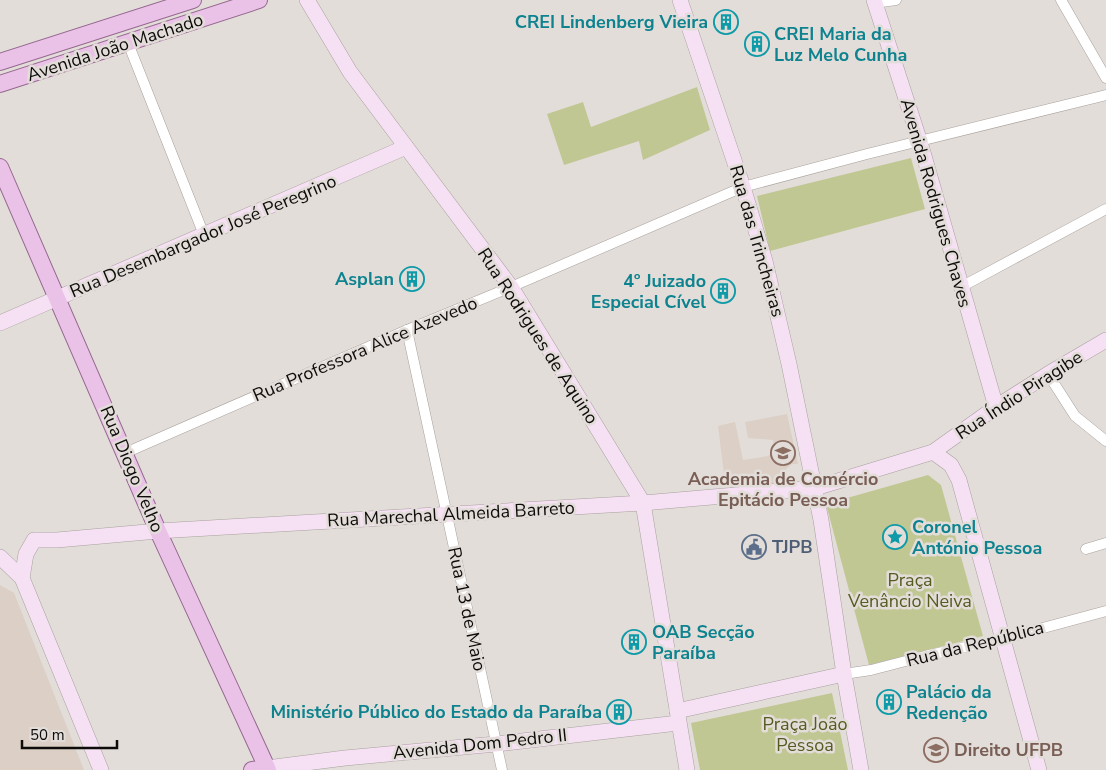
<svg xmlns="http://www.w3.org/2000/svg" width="1106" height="770" viewBox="0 0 1106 770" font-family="'Nunito Sans',sans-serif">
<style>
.built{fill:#dbcfc6}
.green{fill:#c0c793}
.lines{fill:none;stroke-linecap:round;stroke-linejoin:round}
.street-casing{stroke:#a8a29e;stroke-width:11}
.secondary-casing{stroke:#a8a29e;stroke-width:16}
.primary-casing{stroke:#956890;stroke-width:18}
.street{stroke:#fff;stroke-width:10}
.secondary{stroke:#f5e1f3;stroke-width:15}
.primary{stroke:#ebc2e7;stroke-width:16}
.labels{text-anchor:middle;stroke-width:5;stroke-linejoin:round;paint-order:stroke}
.culture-label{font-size:18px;font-weight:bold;fill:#0d838f;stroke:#e3ddd9;text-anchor:end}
.street-label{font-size:18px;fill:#0e0c0b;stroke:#e3ddd9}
.education-label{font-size:18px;font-weight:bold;fill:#785e54;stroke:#e3ddd9}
.service-label{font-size:18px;font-weight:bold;fill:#4e5e75;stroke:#e3ddd9;text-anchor:start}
.park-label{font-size:18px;fill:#565b20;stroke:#e3ddd9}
</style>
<rect width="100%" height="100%" fill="#e3ddd9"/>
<g class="built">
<path d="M787,414l11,50h-6l-6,5v14l-60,7 -8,-64 17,-4 8,38 25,-4 7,-6 -2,-10 -25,-2 -3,-16z"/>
<path d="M0,585l14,8 70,177h-84z"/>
</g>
<g class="green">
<path d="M697,87l13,43 -67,30 -4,-19 -75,24 -17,-51 36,-12 8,25z"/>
<path d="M911,158l14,51 -155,42 -13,-55z"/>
<path d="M928,475l13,10 42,151 -114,29 -43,-161z"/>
<path d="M832,693l16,77h-148l-9,-47z"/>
</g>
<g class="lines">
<defs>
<g id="street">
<path d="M1061,0l45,78"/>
<path d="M874,3l22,-3"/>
<path d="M128,43l76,192"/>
<path d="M961,287l145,-78"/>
<path d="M407,330l95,440"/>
<path d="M1048,374l27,42 31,25"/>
<path d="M125,453l282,-123 104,-43 232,-100 124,-33 239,-59"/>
<path d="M1086,549l20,-6"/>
<path d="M844,674l27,-4 54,-14 77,-17 104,-28"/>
</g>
<g id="secondary">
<path d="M307,0l43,72 161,215 132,216 44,267"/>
<path d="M680,0l63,187 22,74 24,103 32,156 23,154 17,96"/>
<path d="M874,0l46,142 76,265"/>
<path d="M0,323l406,-176"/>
<path d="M933,452l18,13 8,15 80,290"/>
<path d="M0,557l22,21 79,192"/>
<path d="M22,578l4,-24 8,-14h23l101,-9 485,-28 172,-15 118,-36 63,-45 52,-33 58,-34"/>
<path d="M677,711l167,-37"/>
<path d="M267,768l78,-10 151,-14 182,-21"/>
</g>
<g id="primary">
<path d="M0,62l193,-62"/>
<path d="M0,84l259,-84"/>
<path d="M0,167l158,364 110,239"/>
<path d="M252,770l15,-2"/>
</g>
</defs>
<use href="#street" class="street-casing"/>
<use href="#secondary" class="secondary-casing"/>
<use href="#primary" class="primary-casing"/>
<use href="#street" class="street"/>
<use href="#secondary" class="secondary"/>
<use href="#primary" class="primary"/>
</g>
<defs>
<symbol id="building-ring" viewBox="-11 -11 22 22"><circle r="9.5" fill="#e3ddd9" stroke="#0f9aa8" stroke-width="1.5"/><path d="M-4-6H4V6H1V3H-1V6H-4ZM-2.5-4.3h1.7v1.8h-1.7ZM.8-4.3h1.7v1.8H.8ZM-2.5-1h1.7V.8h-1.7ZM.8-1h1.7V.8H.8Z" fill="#0f9aa8"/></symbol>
<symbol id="school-ring" viewBox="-11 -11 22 22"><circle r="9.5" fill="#e3ddd9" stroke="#8d6e63" stroke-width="1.5"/><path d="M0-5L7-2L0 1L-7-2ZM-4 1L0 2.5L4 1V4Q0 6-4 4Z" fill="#8d6e63"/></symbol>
<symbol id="sight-ring" viewBox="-11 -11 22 22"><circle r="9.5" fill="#e3ddd9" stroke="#0f9aa8" stroke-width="1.5"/><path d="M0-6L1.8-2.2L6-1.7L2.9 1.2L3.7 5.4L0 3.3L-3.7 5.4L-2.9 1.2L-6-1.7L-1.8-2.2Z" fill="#0f9aa8"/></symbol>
<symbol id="civic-ring" viewBox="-11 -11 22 22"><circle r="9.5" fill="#e3ddd9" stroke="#5c6f8a" stroke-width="1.5"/><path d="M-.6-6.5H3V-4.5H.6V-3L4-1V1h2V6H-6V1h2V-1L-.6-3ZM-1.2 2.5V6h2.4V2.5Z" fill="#5c6f8a"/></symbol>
<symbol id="university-ring" viewBox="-11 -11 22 22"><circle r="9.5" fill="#e3ddd9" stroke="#8d6e63" stroke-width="1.5"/><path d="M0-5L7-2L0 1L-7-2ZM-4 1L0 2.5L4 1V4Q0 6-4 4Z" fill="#8d6e63"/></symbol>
</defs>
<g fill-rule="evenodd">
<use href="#building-ring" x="712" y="8" width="28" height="28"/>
<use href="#building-ring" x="743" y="30" width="28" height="28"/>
<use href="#building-ring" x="398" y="265" width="28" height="28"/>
<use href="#building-ring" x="709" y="277" width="28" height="28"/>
<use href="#school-ring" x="769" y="439" width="28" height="28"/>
<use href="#sight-ring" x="881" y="523" width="28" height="28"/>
<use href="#civic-ring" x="740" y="533" width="28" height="28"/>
<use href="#building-ring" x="620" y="628" width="28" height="28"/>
<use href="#building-ring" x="875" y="688" width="28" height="28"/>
<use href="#building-ring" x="605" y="698" width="28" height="28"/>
<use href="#university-ring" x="922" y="736" width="28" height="28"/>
</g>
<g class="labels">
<g class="culture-label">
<text x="708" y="28">CREI Lindenberg Vieira</text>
<text x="774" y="40" text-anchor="start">CREI Maria da<tspan x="774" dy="21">Luz Melo Cunha</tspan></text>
<text x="394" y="285">Asplan</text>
<text x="706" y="287">4º Juizado<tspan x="706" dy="21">Especial Cível</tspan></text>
<text x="912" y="533" text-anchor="start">Coronel<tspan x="912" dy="21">António Pessoa</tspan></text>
<text x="652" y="638" text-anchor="start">OAB Secção<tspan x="652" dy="21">Paraíba</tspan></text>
<text x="906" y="698" text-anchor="start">Palácio da<tspan x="906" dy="21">Redenção</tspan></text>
<text x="602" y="718">Ministério Público do Estado da Paraíba</text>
</g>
<g class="street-label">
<text transform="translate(115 47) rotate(-18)" y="6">Avenida João Machado</text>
<text transform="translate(936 203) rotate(74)" y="6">Avenida Rodrigues Chaves</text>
<text transform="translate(203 236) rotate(-23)" y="6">Rua Desembargador José Peregrino</text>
<text transform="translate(757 241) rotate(74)" y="6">Rua das Trincheiras</text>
<text transform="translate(538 336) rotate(57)" y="6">Rua Rodrigues de Aquino</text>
<text transform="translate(365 349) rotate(-23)" y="6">Rua Professora Alice Azevedo</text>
<text transform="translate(1019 395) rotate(-33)" y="6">Rua Índio Piragibe</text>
<text transform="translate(132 469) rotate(67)" y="6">Rua Diogo Velho</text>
<text transform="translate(451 514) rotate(-3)" y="6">Rua Marechal Almeida Barreto</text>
<text transform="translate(467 609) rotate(78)" y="6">Rua 13 de Maio</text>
<text transform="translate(975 644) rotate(-14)" y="6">Rua da República</text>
<text transform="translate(480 744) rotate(-6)" y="6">Avenida Dom Pedro II</text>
</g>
<g class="education-label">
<text x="783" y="485">Academia de Comércio<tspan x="783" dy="21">Epitácio Pessoa</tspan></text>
<text x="954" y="756" text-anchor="start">Direito UFPB</text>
</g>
<g class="service-label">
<text x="772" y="553">TJPB</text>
</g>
<g class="park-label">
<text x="910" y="586">Praça<tspan x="910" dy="21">Venâncio Neiva</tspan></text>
<text x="805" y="730">Praça João<tspan x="805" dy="21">Pessoa</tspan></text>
</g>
</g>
<path d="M22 740v8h95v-8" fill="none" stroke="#0e0c0b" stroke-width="2.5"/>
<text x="30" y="740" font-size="15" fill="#0e0c0b" stroke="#e3ddd9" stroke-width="4" paint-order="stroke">50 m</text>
</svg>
